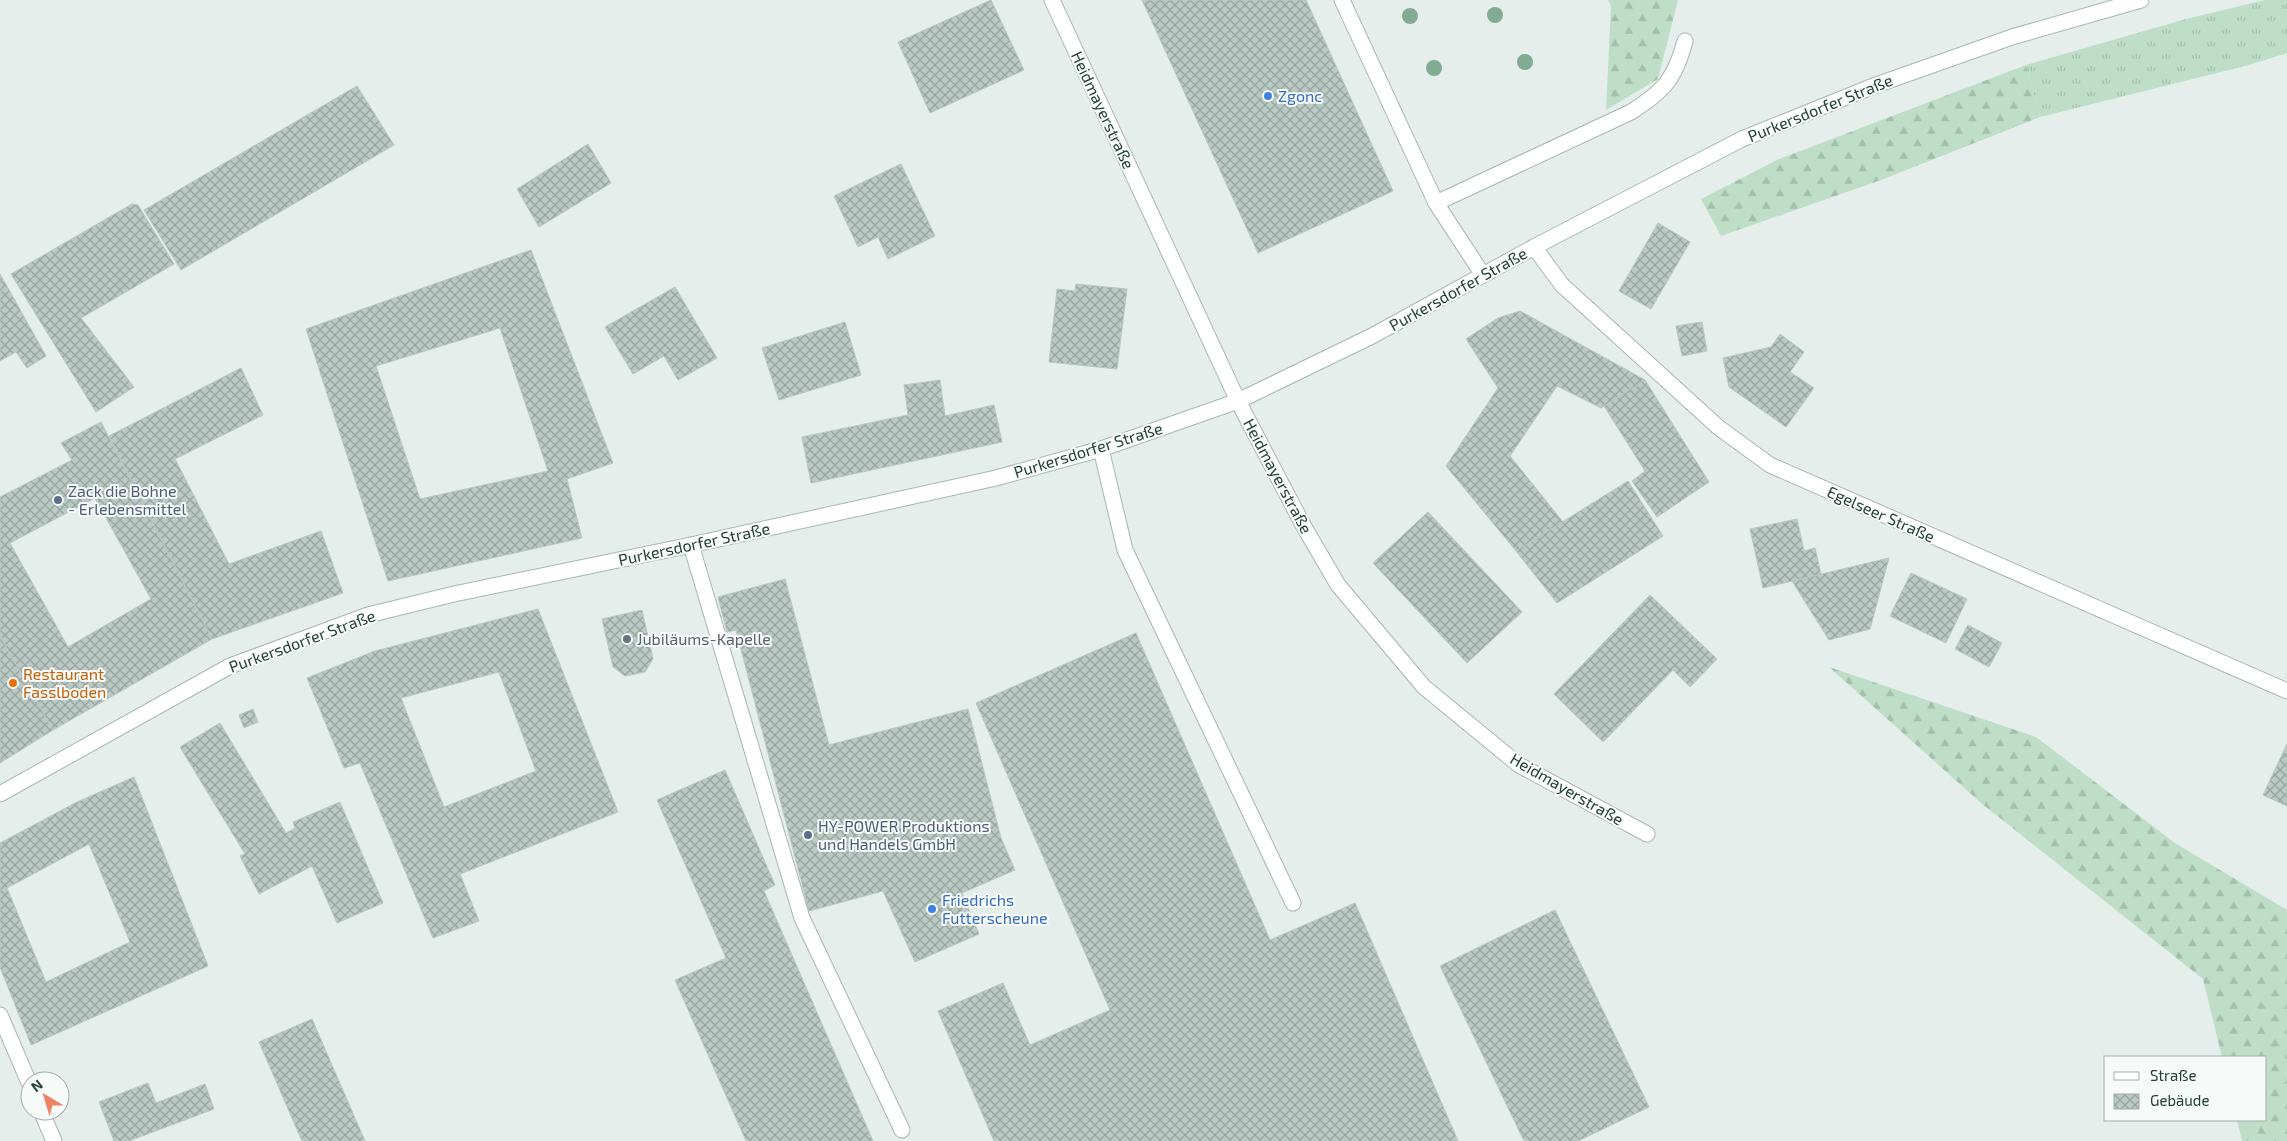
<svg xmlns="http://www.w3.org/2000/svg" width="2287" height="1141" viewBox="0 0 2287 1141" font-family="'Exo 2',sans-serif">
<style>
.grass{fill:url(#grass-tufts)}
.forest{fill:url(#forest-firs)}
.building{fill:url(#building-cross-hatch);stroke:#b8c7c1;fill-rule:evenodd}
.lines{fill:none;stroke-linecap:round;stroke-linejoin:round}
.lane-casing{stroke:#a7b6b1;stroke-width:17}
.street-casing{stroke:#a7b6b1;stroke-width:17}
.secondary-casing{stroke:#a4b9b1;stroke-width:17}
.lane{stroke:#fff;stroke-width:15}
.street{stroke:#fff;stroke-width:15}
.secondary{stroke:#fff;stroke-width:15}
.tree{fill:#81ab92}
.shop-dot{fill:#3f7fe0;stroke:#f6faf8;stroke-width:2}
.service-dot{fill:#5c6f8a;stroke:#f6faf8;stroke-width:2}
.worship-dot{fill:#6b7280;stroke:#f6faf8;stroke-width:2}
.food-dot{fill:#e8710a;stroke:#f6faf8;stroke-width:2}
.labels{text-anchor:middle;stroke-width:4;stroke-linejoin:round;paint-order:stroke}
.shop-label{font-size:16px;fill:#366cbe;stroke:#f6faf8;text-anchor:start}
.street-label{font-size:16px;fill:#243f38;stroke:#f6faf8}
.service-label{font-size:16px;fill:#4e5e75;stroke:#f6faf8;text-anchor:start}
.worship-label{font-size:16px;fill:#5b616d;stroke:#f6faf8;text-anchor:start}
.food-label{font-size:16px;fill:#c56008;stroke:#f6faf8;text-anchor:start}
</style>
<defs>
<pattern id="grass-tufts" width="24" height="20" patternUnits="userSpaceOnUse" patternTransform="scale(1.25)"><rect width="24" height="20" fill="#bfdec7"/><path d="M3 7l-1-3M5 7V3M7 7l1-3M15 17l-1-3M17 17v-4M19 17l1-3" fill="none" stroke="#a4c0ac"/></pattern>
<pattern id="forest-firs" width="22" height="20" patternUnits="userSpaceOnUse" patternTransform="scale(1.25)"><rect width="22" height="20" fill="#bfdec7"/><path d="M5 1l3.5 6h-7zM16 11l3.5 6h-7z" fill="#a4c0ac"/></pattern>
<pattern id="building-cross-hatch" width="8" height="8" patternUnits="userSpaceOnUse" patternTransform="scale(1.25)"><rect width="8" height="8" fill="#bac9c3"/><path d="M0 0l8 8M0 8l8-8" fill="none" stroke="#97a59f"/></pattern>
</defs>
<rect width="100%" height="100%" fill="#e5eeea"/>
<path class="grass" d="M2265,0h22v53l-38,12 -209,52 -14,-52 160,-46z"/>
<g class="forest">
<path d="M1608,0h70l-20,79 -52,31 5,-104z"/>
<path d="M2026,65l14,52 -159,63 -160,56 -20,-37 76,-39z"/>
<path d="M1829,667l207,70 139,106 112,67v231h-45l-5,-21h29v-63h-44l-19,-78 -222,-176z"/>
</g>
<g class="building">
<path d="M991,0l33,70 -94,43 -32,-71z"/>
<path d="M1142,0h164l87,191 -135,62z"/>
<path d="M357,86l37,59 -213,125 -37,-60z"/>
<path d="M588,144l23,39 -72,44 -22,-38z"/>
<path d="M901,164l34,72 -47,23 -10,-22 -20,10 -24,-51z"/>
<path d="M132,204l6,1 36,59 -93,54 53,69 -38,25 -85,-138z"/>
<path d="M1658,223l32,19 -39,67 -32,-18z"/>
<path d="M531,250l82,213 -46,16 15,59 -194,43 -82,-252zM500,328l48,143 -128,28 -44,-133z"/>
<path d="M0,274l8,14 -8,4z"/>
<path d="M1076,284l51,5 -10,80 -68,-7 8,-73 18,2z"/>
<path d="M675,287l42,71 -39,22 -14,-24 -31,18 -28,-47z"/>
<path d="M8,288l38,68 -19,12 -11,-16 -16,9v-69z"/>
<path d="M1520,311l125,69 -44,28 -44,-22 -47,70 53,66 -47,29 -70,-85 52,-78 -32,-49 32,-21z"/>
<path d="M845,322l16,53 -82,25 -17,-52z"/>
<path d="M1702,322l5,29 -25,5 -6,-30z"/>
<path d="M1780,334l24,18 -14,20 24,16 -28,39 -57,-40 -6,-29 48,-11z"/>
<path d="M241,368l22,47 -88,44 54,105 92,-33 22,62 -131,46 -103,-203z"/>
<path d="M940,380l5,36 49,-11 8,37 -191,41 -9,-46 106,-22 -4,-30z"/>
<path d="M1645,380l64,102 -52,35 -25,-36 13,-10 -41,-65z"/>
<path d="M101,422l111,217 -159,91 -53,-94v-139l72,-37 -11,-17zM95,498l56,101 -83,48 -58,-104z"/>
<path d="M1628,481l35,55 -106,67 -41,-52z"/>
<path d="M1428,512l94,100 -55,51 -94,-100z"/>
<path d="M1797,519l7,32 11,-3 6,26 -58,14 -13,-59z"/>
<path d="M1889,558l-19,71 -41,11 -37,-59z"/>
<path d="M1911,573l56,26 -21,44 -56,-27z"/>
<path d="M785,579l44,166 139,-36 33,129 14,32 -53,23 17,41 -64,28 -32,-71 -74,20 -73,-281 -9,2 -9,-35z"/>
<path d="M1650,595l67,64 -27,28 -17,-17 -70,72 -49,-48z"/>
<path d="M538,609l80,203 -158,62 19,47 -46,17 -73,-175 -16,5 -37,-90 68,-27zM499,672l37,99 -92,36 -43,-109z"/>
<path d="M642,610l11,49 -8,13 -20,4 -12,-9 -11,-48z"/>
<path d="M1968,625l34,18 -13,24 -34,-18z"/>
<path d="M1136,633l134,307 85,-37 103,238h-464l-56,-130 65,-28 27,62 80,-35 -134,-307z"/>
<path d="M0,636l53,94 -53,33z"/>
<path d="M253,709l5,13 -14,6 -5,-13z"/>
<path d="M220,723l66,110 9,-5 -2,-6 47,-20 43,101 -46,20 -25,-57 -53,28 -19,-38 5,-2 -65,-107z"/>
<path d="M2287,744v62l-24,-11z"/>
<path d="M725,770l50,115 -11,6 109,250h-127l-71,-161 51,-22 -69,-158z"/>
<path d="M134,777l74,189 -177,79 -31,-78v-124l77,-41zM89,844l41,98 -84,40 -39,-94z"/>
<path d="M1555,910l94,197 -71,34h-54l-84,-175z"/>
<path d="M312,1019l53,122h-63l-43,-99z"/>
<path d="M148,1083l8,20 49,-19 9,25 -85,32h-15l-15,-39z"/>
</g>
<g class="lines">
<defs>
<g id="lane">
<path d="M1342,0l94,203 47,72"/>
<path d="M1436,203l195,-91c33,-21 44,-33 54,-71"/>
<path d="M1101,449l24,101 168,353"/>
<path d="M691,545l111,373 100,212"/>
</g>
<g id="street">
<path d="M1052,0l186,401 65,124 35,60 86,102 95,78 128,69"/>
<path d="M1534,247l28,38 156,142 52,38 517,226"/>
<path d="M0,1015l30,70"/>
<path d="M41,1111l13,30"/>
</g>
<path id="secondary" d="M0,794l230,-128 138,-51 86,-21 237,-49 305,-67 105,-29 137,-48 134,-65 162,-89 208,-108 134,-54 136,-48 129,-37"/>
</defs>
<use href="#lane" class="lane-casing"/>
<use href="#street" class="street-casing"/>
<use href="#secondary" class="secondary-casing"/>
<use href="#lane" class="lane"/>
<use href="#street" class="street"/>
<use href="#secondary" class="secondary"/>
</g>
<g class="tree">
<circle cx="1495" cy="15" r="8"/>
<circle cx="1410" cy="16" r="8"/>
<circle cx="1525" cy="62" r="8"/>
<circle cx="1434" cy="68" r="8"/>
</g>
<g class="shop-dot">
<circle cx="1268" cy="96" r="5"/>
<circle cx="932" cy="909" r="5"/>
</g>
<g class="service-dot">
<circle cx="58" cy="500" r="5"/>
<circle cx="808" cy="835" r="5"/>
</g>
<circle class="worship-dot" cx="627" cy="639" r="5"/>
<circle class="food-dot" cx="13" cy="683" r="5"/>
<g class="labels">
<g class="shop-label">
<text x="1278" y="102">Zgonc</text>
<text x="942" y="906">Friedrichs<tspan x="942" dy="18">Futterscheune</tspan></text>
</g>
<g class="street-label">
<text transform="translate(1820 108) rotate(-22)" y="6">Purkersdorfer Straße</text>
<text transform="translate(1103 110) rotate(65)" y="6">Heidmayerstraße</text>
<text transform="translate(1458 289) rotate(-29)" y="6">Purkersdorfer Straße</text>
<text transform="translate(1088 450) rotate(-17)" y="6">Purkersdorfer Straße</text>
<text transform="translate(1278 476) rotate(62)" y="6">Heidmayerstraße</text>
<text transform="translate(1881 514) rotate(24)" y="6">Egelseer Straße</text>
<text transform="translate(694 544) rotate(-12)" y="6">Purkersdorfer Straße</text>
<text transform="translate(302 641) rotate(-20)" y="6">Purkersdorfer Straße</text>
<text transform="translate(1567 789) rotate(30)" y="6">Heidmayerstraße</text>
</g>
<g class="service-label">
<text x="68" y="497">Zack die Bohne<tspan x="68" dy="18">- Erlebensmittel</tspan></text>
<text x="818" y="832">HY-POWER Produktions<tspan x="818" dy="18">und Handels GmbH</tspan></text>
</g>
<g class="worship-label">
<text x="637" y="645">Jubiläums-Kapelle</text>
</g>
<g class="food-label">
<text x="23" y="680">Restaurant<tspan x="23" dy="18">Fasslboden</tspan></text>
</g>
</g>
<rect x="2104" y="1056" width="162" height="65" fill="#f6faf8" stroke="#a2afab"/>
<rect x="2114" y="1072" width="25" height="8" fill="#ffffff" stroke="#a2afab"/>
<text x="2150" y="1081" font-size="15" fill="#243f38">Straße</text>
<rect x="2114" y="1094" width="25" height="15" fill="url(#building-cross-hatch)" stroke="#a2afab"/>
<text x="2150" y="1106" font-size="15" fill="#243f38">Gebäude</text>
<g transform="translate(45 1096) rotate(322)"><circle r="24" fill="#f6faf8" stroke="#a2afab"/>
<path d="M0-4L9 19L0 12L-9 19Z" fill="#ee8363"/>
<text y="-8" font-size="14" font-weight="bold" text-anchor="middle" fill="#243f38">N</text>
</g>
</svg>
